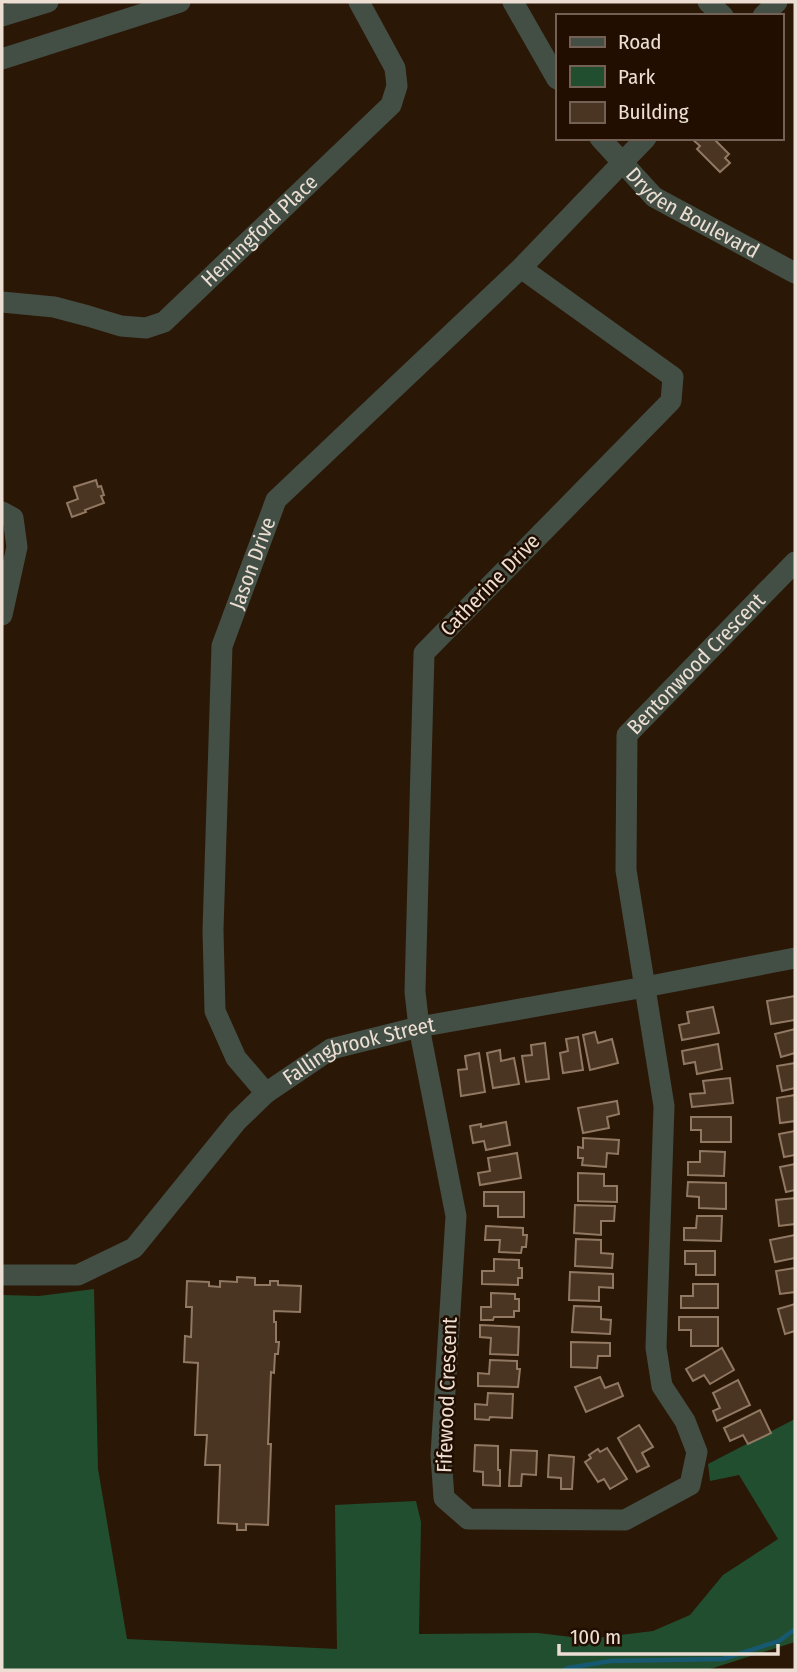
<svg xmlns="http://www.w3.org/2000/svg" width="797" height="1672" viewBox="0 0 797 1672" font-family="'Fira Sans Condensed',sans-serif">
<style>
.green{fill:#224e30}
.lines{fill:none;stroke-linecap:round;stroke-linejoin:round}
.stream{stroke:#185972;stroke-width:4.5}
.building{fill:#4a3522;stroke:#907863;stroke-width:2}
.minor{stroke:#434e45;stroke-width:21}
.labels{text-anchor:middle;stroke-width:5;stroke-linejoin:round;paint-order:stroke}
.street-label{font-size:21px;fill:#ecded3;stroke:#210e00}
</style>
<rect width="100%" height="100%" fill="#2b1705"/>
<path class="green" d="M94,1289l4,180 29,170 210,10 -2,-144 81,-4 5,21 -2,112 119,-1 50,6 65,-8 37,-16 33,-40 55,-36 -39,-64 -29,6 -2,-17 87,-45v223l-88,28h-705v-375l37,1z"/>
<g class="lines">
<path class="stream" d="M564,1670l4,-2 42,-7 113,-2 56,-18 16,-12"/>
</g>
<g class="building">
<path d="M713,138l16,16 -4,4 5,5 -10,9 -23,-23 3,-3 -8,-7z"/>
<path d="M96,480l2,7 3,-1 3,9 -3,1 3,7 -19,7 1,2 -14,5 -5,-14 11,-4 -4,-12z"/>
<path d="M795,996v24l-24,4 -4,-23z"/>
<path d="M713,1007l6,26 -37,7 -3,-15 10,-2 -2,-11z"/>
<path d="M795,1029v24l-14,4 -6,-23z"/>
<path d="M595,1032l3,11 14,-4 6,24 -28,7 -7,-35z"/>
<path d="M578,1037l5,33 -20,3 -3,-20 8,-2 -2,-12z"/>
<path d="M545,1043l4,36 -23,3 -4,-26 10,-1 -1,-10z"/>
<path d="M718,1044l4,25 -25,5 -2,-12 -11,2 -2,-13z"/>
<path d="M500,1050l1,11 13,-3 5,26 -26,4 -6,-35z"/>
<path d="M479,1053l6,39 -24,4 -3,-26 9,-1 -2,-13z"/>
<path d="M795,1063v25l-13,3 -5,-25z"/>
<path d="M730,1078l3,25 -41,4 -2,-13 15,-1 -2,-12z"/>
<path d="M795,1095v26l-15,2 -3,-25z"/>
<path d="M617,1101l2,13 -12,3 2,11 -26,5 -5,-25z"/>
<path d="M691,1117h40v25h-30v-12h-10z"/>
<path d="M506,1122l4,23 -24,5 -2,-9 -11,2 -3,-17 11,-2v3z"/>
<path d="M795,1131v24l-11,2 -5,-23z"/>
<path d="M583,1138l36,2 -1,14 -11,-1 -1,14 -24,-2 1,-7h-5v-11l5,1z"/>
<path d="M700,1151l25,1 -1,24 -36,-1v-13h12z"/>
<path d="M517,1153l4,25 -41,7 -2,-12 12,-2 -2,-13z"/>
<path d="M795,1164v26l-9,2 -6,-25z"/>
<path d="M578,1173l26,1v12h13v16l-39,-1z"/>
<path d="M688,1182l38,1v26l-27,-1v-11l-12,-1z"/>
<path d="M484,1192h40v25h-26v-11h-14z"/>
<path d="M795,1198v26l-16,2 -3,-26z"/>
<path d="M575,1205l40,1 -1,15h-13v14l-27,-2z"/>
<path d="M697,1216h25l-1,25 -37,-1v-12h12z"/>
<path d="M486,1226l37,2v7h4l-1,12h-4l-1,6 -22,-1 1,-12h-15z"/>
<path d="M795,1235v23l-20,4 -5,-22z"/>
<path d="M576,1239l25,1v13l12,1 -1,14 -37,-2z"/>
<path d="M685,1251h30v24h-19v-11h-11z"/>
<path d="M494,1259l25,1v8h3v10h-4v7l-36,-1v-13h12z"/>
<path d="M795,1268v24l-15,2 -4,-23z"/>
<path d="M570,1272l43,2v14l-14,-1v14l-30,-1z"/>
<path d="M237,1277l18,1v7h15v-4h8v4l23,1 -1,26 -26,-1v11h2v20h3l-1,12h-3l-1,19 -3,-1 -3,72h3l-3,81 -22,-1v6h-9v-6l-19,-1 2,-58h-15l2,-30h-12l3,-72 -14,-1 1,-26 6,1 1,-30h-6l1,-26 22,1v4l11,1v-6l17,1z"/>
<path d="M693,1284h25v24h-37v-12h12z"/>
<path d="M491,1293l24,1v5h4v12h-5v6h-20l-1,3h-12v-13h10z"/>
<path d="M795,1304v27l-10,3 -7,-25z"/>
<path d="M574,1306l27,1v12l10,1 -1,14 -38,-2z"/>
<path d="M679,1317h39v29h-27v-16h-12z"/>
<path d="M480,1325l39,2 -1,28 -28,-1 1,-16 -11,-1z"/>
<path d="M571,1342l39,1v13h-12l-1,12 -26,-1z"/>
<path d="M722,1348l12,22 -24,14 -6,-9 -11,6 -7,-12z"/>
<path d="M490,1360l27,1v8h3l-2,18 -40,-1v-13l11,1z"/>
<path d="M600,1377l5,11 13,-5 5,13 -37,16 -11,-25z"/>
<path d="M738,1380l12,25 -33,16 -4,-10 7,-3 -7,-15z"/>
<path d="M488,1393l25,1 -1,24 -22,-1 -1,3 -14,-1v-15l12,1z"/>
<path d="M760,1410l11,23 -23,11 -5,-9 -13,6 -6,-13z"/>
<path d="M639,1425l14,22 -11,6 7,13 -12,6 -19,-34z"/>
<path d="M475,1445l23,1v24h2v16l-17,-1v-13l-9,-1z"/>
<path d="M607,1448l20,31 -17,10 -6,-10 -6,3 -13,-20 6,-4 -2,-3 9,-6 2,3z"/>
<path d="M511,1450l26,1 -1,24 -14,-1 -1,12h-12z"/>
<path d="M549,1455l25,2 -2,32h-11v-11l-13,-1z"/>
</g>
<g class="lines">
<g class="minor">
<path d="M513,2l44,77"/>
<path d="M708,2l15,14"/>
<path d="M2,16l46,-14"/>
<path d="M763,16l14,-14"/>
<path d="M2,59l178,-57"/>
<path id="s1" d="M600,138l54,59 141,76"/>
<path id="s2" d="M521,268l152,109 -2,24 -247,252 -9,339 4,35 37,189 -15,239 3,43 24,21 157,1 65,-35 7,-33 -12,-31 -23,-35 -6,-38 8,-242 -38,-236 1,-135 168,-173"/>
<path id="s3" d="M2,302l52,5 34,9 33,10 25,2 18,-6 227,-217 6,-19 -2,-18 -36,-66"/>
<path d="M2,512l11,6 4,29 -15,68"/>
<path id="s4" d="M266,1093l-30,-35 -21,-47 -2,-81 9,-284 54,-146 245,-232 125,-130"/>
<path id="s5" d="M2,1275h76l56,-27 103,-127 29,-28 65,-44 88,-22 226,-40 150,-29"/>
</g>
</g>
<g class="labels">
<g class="street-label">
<text dy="7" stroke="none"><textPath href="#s1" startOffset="121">Dryden Boulevard</textPath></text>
<text dy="7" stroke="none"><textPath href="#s3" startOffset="298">Hemingford Place</textPath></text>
<text dy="7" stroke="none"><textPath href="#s4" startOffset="551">Jason Drive</textPath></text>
<text transform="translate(490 585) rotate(-46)" y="7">Catherine Drive</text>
<text dy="7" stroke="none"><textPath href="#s2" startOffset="2539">Bentonwood Crescent</textPath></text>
<text dy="7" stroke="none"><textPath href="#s5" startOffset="446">Fallingbrook Street</textPath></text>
<text transform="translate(447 1395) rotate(-88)" y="7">Fifewood Crescent</text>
</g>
</g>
<rect width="797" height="1672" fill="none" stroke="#ecded3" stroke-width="7"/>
<rect x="556" y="14" width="228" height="126" fill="#210e00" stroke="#726154" stroke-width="2"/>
<rect x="570" y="37" width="35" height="10" fill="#434e45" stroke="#726154" stroke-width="2"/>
<text x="618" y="49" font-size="21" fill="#ecded3">Road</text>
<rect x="570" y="66" width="35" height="21" fill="#224e30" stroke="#726154" stroke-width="2"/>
<text x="618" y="84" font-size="21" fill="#ecded3">Park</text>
<rect x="570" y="102" width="35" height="21" fill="#4a3522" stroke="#726154" stroke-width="2"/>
<text x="618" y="119" font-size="21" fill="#ecded3">Building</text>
<path d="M559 1644v10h219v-10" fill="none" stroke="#ecded3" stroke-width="3.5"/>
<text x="570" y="1644" font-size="21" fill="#ecded3" stroke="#210e00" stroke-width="5" paint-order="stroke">100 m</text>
</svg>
